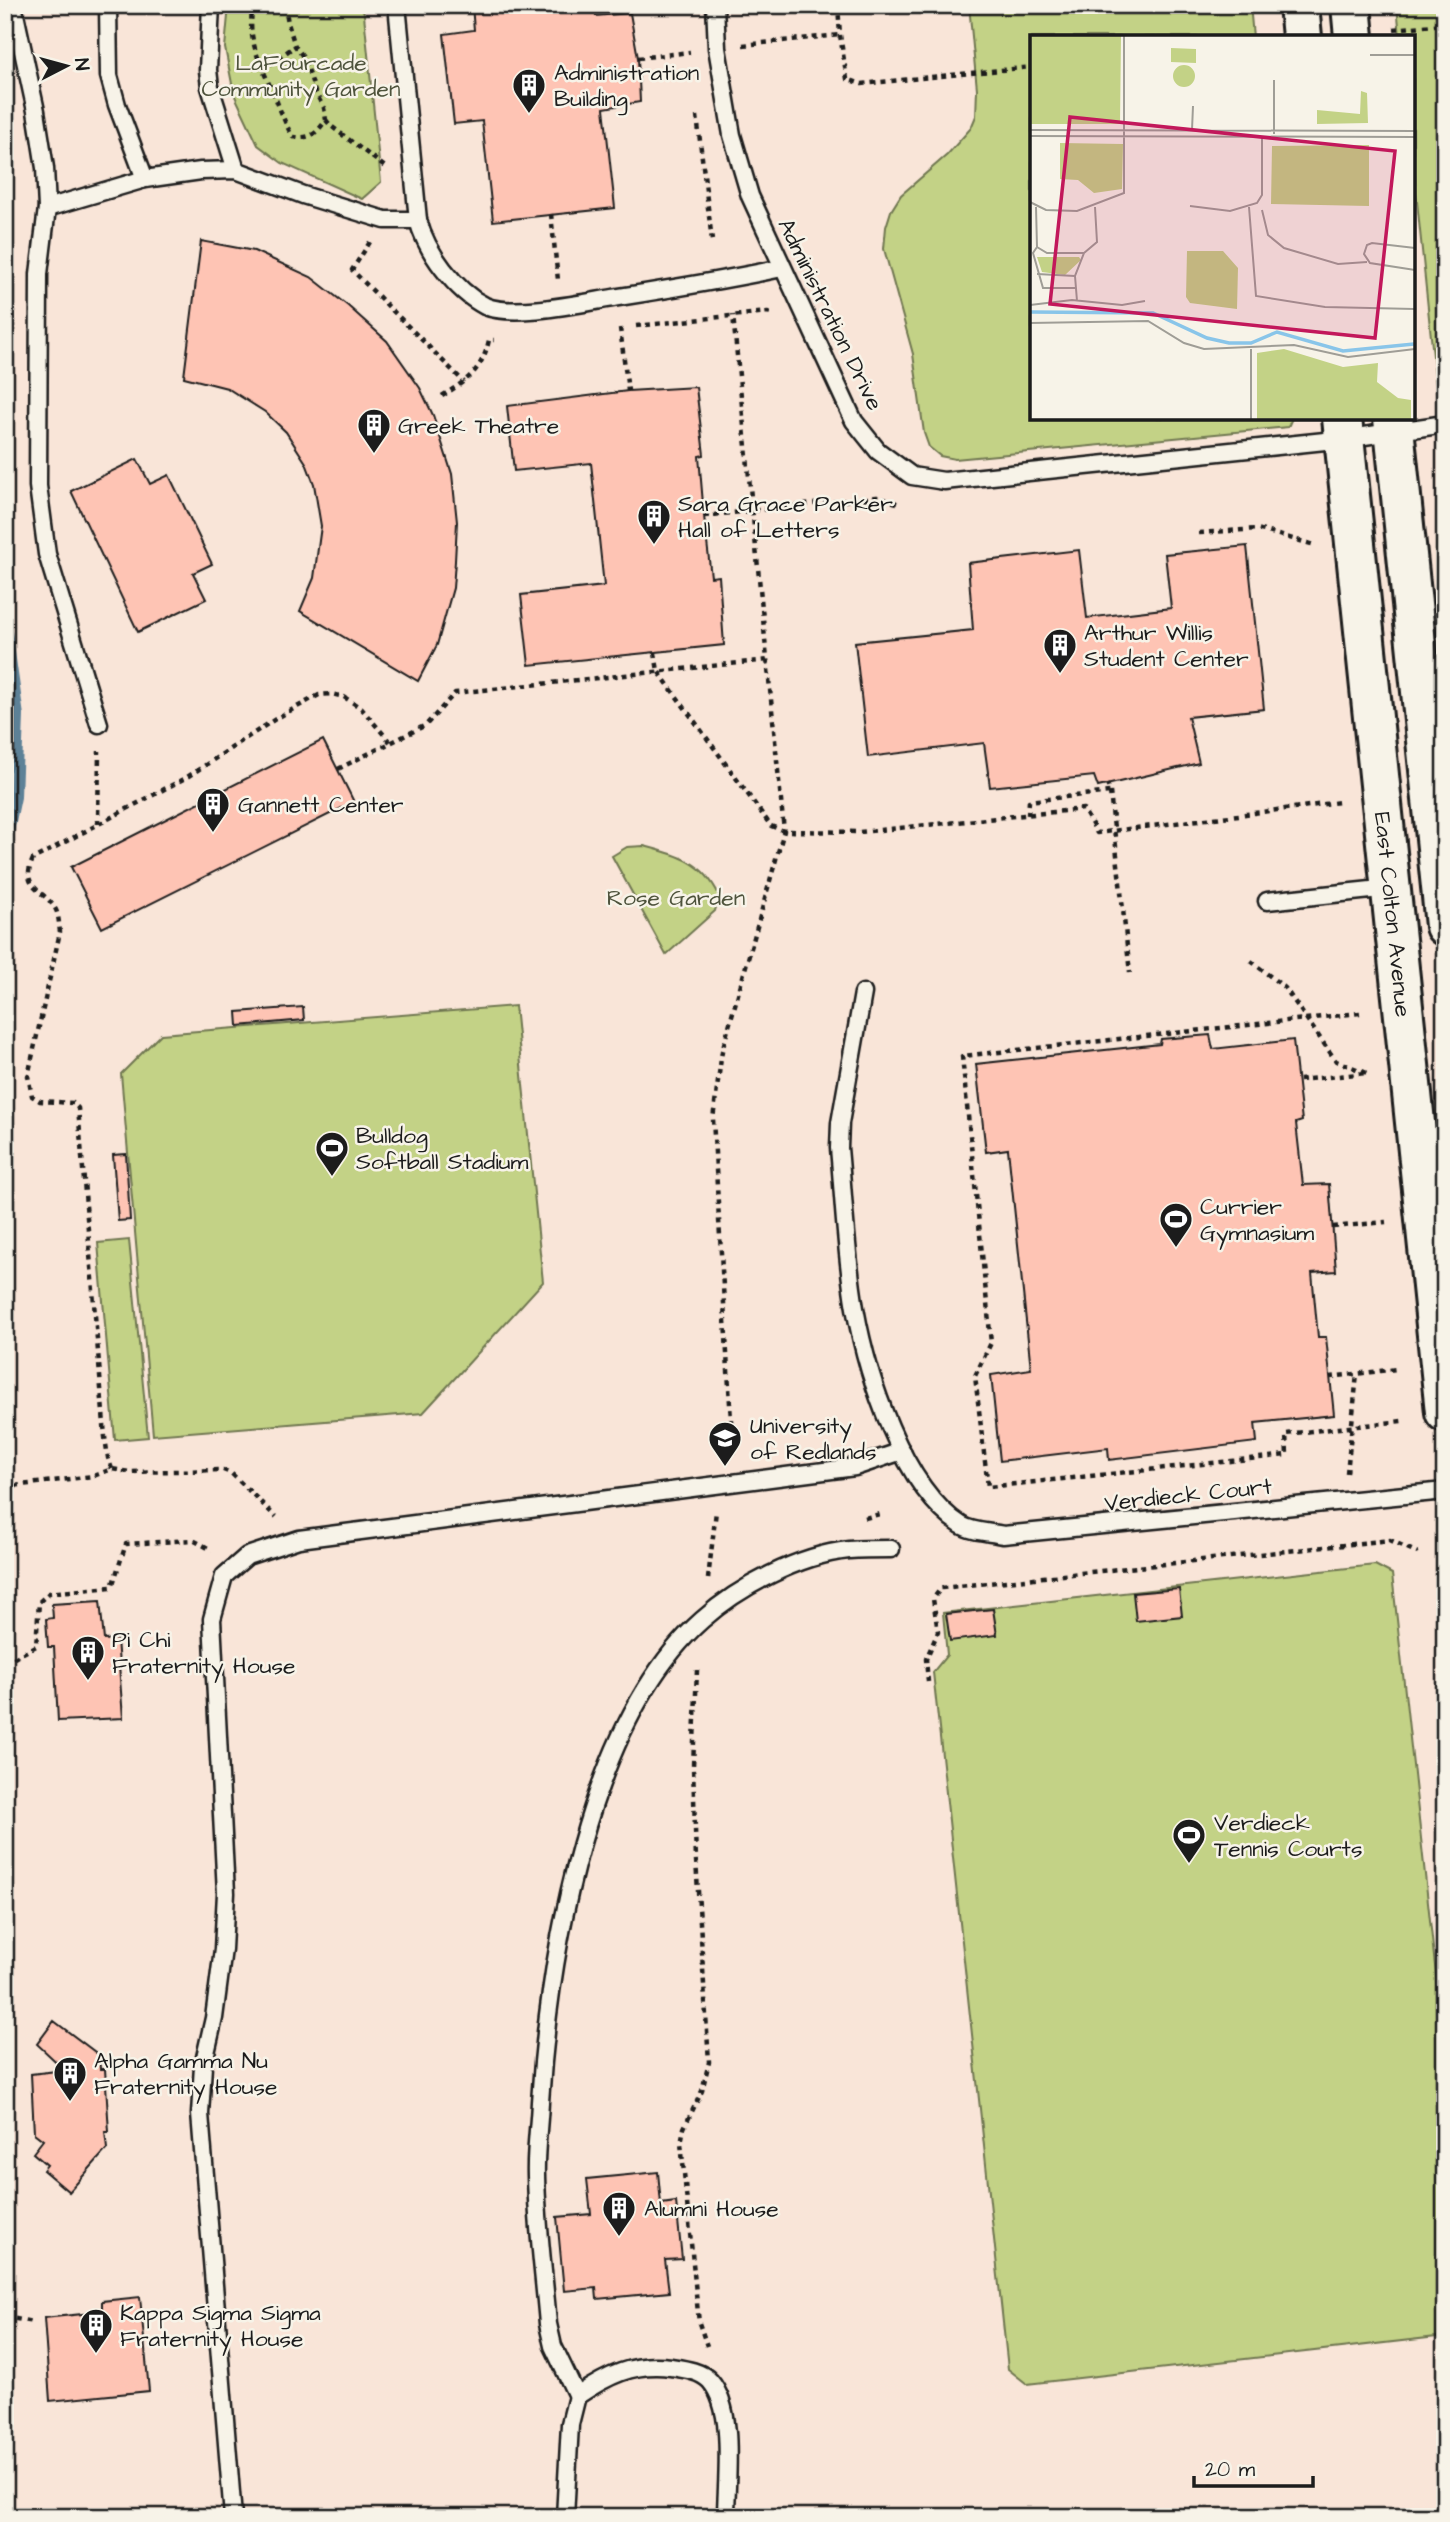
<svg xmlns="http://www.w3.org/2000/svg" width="1450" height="2522" viewBox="0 0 1450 2522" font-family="'Architects Daughter',sans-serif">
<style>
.built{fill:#f9e5d8;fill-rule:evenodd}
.green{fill:#c3d286;stroke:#707751;stroke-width:2}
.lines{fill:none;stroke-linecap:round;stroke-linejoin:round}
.stream{stroke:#5d8197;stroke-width:12}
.building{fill:#fec4b4;stroke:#1c1c1c;stroke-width:2}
.service-casing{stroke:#1c1c1c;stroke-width:21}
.tertiary-casing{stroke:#1c1c1c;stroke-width:44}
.path{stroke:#1c1c1c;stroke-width:4.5;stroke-dasharray:5 5;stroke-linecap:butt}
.service{stroke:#f7f3e8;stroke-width:16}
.tertiary{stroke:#f7f3e8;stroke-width:38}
.labels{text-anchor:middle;stroke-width:5;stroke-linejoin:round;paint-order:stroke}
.park-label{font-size:23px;fill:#4e533c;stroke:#f7f3e8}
.poi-label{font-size:23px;fill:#1c1c1c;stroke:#f7f3e8;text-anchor:start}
.street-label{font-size:23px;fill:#1c1c1c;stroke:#f7f3e8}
.inset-river{fill:none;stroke:#89c5e9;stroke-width:3.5}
.inset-road{fill:none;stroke:#9f9d96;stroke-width:2}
.view{fill:#c2185b;fill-opacity:0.15;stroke:#c2185b;stroke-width:3.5}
.inset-edge{fill:none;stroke:#1c1c1c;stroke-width:3.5}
</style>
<rect width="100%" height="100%" fill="#f7f3e8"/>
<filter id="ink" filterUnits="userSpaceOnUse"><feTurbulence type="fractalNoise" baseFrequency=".0143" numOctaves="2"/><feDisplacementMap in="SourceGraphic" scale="14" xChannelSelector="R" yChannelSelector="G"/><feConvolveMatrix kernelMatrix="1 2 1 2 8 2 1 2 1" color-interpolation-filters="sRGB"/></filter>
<g filter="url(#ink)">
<path class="built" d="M5,5h1440v2512h-1440zM1032,37h381v381h-381z"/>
<g class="green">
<path d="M229,5h134l18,177 -19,17 -80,-36 -24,-18 -24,-51 -9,-46z"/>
<path d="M969,5h281l3,32h-221v381h260l-4,9 -333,32 -15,-3 -11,-9 -5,-14 -11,-79 -29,-105 2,-22 5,-16 10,-16 46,-40 24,-27 5,-12 1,-27z"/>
<path d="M1397,5h48v389l-8,1 -24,-232v-126h-13z"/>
<path d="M644,846c34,9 59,15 75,49l-4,16 -49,44 -54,-99 15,-9z"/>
<path d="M515,1006l28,276 -120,131 -270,22 -32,-361 40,-40z"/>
<path d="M129,1240l19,197 -33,3 -17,-197z"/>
<path d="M1375,1565l17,9 53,483v279l-418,48 -19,-15 -75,-697 14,-17 -4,-42z"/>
</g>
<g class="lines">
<path class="stream" d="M5,624l13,92 -3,81 -10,48"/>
</g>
<g class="building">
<path d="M472,5h123l1,11 34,-3 8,45 2,44 -36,6 11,100 -122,13 -11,-100 -28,3 -10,-90 30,-4z"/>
<path d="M201,241l53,10 57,26 37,29 39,35 33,47 13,27 19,59 5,48 -2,39 -2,27 -16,57 -19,36 -118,-70 14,-33 7,-52 -7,-42 -8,-21 -20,-31 -21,-20 -38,-24 -43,-11z"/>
<path d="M696,387l8,68 -5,1 5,60 7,61 8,-1 5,69 -195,20 -8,-70 83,-9 -13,-123 -77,8 -7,-65 121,-15z"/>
<path d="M137,459l13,25 19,-9 43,89 -19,9 13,26 -68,33 -67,-141z"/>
<path d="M1247,546l17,163 -76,8 11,46 -101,24 -4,-11 -104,11 -6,-44 -116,14 -13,-115 118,-12 -5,-67 111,-13 8,68 84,-10 -6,-54z"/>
<path d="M323,740l31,62 -252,126 -31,-61z"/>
<path d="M303,1007l1,13 -66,6 -1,-14z"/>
<path d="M1210,1035l3,14 80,-9 9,81 -6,2 7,62 26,-1 7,87 -24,2 6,64h8l8,78 -79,8 2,19 -148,18 -1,-12 -108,13 -9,-86 40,-6 -23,-220 -22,3 -10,-88 184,-20 1,-5z"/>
<path d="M126,1154l4,66 -12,1 -5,-66z"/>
<path d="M1179,1589l3,27 -46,5 -3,-28z"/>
<path d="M100,1601l4,39 13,-1 6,79 -65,3 -4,-74h-6l-2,-28 7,-1 -1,-14z"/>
<path d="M993,1609l4,26 -47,6 -4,-27z"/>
<path d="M54,2021l45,34 1,14h5l4,63h-4l2,17 -38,43 -26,-22 4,-5 -14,-12 10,-13 -9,-7 -3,-59 34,-4 -28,-26z"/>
<path d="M658,2172l3,32 15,-2 6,57 -17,1 4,32 -72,7 -1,-11 -32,3 -7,-74 34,-3 -4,-35z"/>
<path d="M140,2297l9,94 -99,10 -6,-83 58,-6v-11z"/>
</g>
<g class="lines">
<defs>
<g id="service">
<path d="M13,5l23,106 9,57 2,40 -8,66 -1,212 9,68 52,170"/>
<path d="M108,5l1,71 8,29 28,74"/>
<path d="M211,5l-3,65 2,17 26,83"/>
<path d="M397,5l21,215c8,31 37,71 67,86 28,12 97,-3 128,-8 56,-9 113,-18 169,-30"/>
<path d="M715,5l2,43 15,87 18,61 104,225 24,30 34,25 32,5 400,-42 101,-15"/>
<path d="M47,208l98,-29 56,-8 35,-1 67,25 82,25h33"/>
<path d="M1267,901l123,-13"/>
<path d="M863,993l-23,130 -1,25c5,53 7,108 16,160 12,67 47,179 106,217 11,7 29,7 42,10l442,-44"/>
<path d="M577,2396l-24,-50 -5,-22c-4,-49 -11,-99 -12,-148 -1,-24 3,-50 4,-74 9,-146 48,-381 162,-482 37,-33 97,-65 147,-70 14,-1 28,-1 42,-1"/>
<path d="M233,2517l-33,-403 3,-48 11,-48 9,-69 3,-56 -14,-274 12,-43 23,-20 52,-17 556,-72 47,-16"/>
<path d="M565,2517l5,-93 7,-28c30,-20 56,-34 94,-29 13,2 30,4 39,14 26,30 16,98 16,136"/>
</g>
<g id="tertiary">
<path d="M1299,5l3,32"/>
<path d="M1351,5l3,32"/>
<path id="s1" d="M1342,418l103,994"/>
<path d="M1393,418l52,508"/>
</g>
</defs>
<use href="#service" class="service-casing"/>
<use href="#tertiary" class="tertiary-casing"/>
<g class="path">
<path d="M254,5c-9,28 5,56 16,81 9,18 12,33 23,51 18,2 23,-3 33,-17l5,6 54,41"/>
<path d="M285,5l3,18 7,23 10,13 10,33 9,16 2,12"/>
<path d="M838,5l2,30 7,44 15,5 170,-17"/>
<path d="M1394,29l51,-5"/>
<path d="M743,45l97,-10"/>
<path d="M638,58l52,-6"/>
<path d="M262,70l33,-24"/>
<path d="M697,116l15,125"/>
<path d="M551,214l7,66"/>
<path d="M370,242l-18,28 112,112"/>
<path d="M636,326l132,-14 5,2"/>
<path d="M620,328l8,63"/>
<path d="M442,396c25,-16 40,-25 47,-56h5"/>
<path d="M704,516l173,-19 23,7"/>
<path d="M1199,533l58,-4 58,16"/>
<path d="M655,653l3,18 113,155 13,5 76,1 223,-23 14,24 243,-31"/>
<path d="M338,769l88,-44 29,-32 313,-33"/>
<path d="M1110,792l20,181"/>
<path d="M1028,815l1,-14 81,-9 -3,-8"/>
<path d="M98,824l1,-73"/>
<path d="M1251,961l34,27 51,73 31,12"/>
<path d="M1360,1013l-398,43 29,287 -16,33 13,111 299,-32 -1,-21 116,-13"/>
<path d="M1299,1080l68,-7"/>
<path d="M1333,1227l53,-5"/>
<path d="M1330,1377l67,-8"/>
<path d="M733,1454l-20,-335 9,-68 62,-220 -51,-516"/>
<path d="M112,1469l-4,-11 -3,-21 -27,-329 -5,-5 -33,-2 -8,-5 -4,-20 32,-144c-1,-6 -1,-16 -4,-22 -11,-21 -37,-21 -23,-51l154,-82 90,-59 42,-23 13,-1 12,3 17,11 30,35"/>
<path d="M1347,1473l10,-99"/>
<path d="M5,1487l88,-11 19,-7 17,3 94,-2 8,3 45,44"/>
<path d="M865,1518l15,-4"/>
<path d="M708,1579l8,-68"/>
<path d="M5,1663l31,-17 3,-44 10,-9 63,-6 14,-43 67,-4 19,10"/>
<path d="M697,1670l-4,96 3,94 13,202 -7,29 -18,37 -3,15 18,180 8,23"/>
<path d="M928,1682l-2,-23 12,-27 -5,-33 8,-11 449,-48 28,13"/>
<path d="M5,2317l28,5"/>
</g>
<use href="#service" class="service"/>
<use href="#tertiary" class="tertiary"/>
</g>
</g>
<defs>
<symbol id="building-pin" viewBox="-11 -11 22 30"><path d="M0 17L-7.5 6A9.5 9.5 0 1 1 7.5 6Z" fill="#1c1c1c" stroke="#f7f3e8"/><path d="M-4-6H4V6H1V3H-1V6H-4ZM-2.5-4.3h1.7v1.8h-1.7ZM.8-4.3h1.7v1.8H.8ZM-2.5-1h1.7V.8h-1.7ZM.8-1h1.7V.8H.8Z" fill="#fff"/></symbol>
<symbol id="stadium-pin" viewBox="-11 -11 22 30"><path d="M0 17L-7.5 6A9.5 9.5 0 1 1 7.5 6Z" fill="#1c1c1c" stroke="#f7f3e8"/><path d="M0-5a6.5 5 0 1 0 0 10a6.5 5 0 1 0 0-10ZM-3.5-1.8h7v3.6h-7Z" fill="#fff"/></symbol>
<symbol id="university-pin" viewBox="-11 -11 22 30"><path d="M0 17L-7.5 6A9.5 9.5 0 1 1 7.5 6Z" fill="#1c1c1c" stroke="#f7f3e8"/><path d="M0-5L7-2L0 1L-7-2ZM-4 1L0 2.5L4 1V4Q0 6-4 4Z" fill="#fff"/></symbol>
</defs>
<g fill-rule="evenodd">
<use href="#building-pin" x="510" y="66" width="38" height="52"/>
<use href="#building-pin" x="355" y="406" width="38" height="52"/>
<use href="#building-pin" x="635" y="497" width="38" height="52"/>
<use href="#building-pin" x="1041" y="626" width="38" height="52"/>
<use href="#building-pin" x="194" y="785" width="38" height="52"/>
<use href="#stadium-pin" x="313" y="1129" width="38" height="52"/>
<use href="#stadium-pin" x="1157" y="1200" width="38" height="52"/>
<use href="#university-pin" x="706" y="1419" width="38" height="52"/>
<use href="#building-pin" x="69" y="1633" width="38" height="52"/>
<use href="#stadium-pin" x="1170" y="1816" width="38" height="52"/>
<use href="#building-pin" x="51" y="2054" width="38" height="52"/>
<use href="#building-pin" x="600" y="2189" width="38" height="52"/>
<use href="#building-pin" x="77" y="2306" width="38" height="52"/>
</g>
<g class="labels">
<g class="park-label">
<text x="301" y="70">LaFourcade<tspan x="301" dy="26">Community Garden</tspan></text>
<text x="676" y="905">Rose Garden</text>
</g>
<g class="poi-label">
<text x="554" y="80">Administration<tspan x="554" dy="26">Building</tspan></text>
<text x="398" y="433">Greek Theatre</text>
<text x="678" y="511">Sara Grace Parker<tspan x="678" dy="26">Hall of Letters</tspan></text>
<text x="1084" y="640">Arthur Willis<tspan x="1084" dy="26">Student Center</tspan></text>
<text x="238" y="812">Gannett Center</text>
<text x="356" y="1143">Bulldog<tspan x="356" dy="26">Softball Stadium</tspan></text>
<text x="1200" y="1214">Currier<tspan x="1200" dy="26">Gymnasium</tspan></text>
<text x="750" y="1433">University<tspan x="750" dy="26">of Redlands</tspan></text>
<text x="112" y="1647">Pi Chi<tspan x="112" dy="26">Fraternity House</tspan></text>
<text x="1214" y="1830">Verdieck<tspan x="1214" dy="26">Tennis Courts</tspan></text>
<text x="94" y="2068">Alpha Gamma Nu<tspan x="94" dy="26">Fraternity House</tspan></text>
<text x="644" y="2216">Alumni House</text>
<text x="120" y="2320">Kappa Sigma Sigma<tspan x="120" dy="26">Fraternity House</tspan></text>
</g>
<g class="street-label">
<text transform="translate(831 314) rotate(64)" y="8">Administration Drive</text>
<text dy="8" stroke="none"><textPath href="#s1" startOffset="499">East Colton Avenue</textPath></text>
<text transform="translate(1188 1494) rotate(-6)" y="8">Verdieck Court</text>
</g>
</g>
<g transform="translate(1030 35)">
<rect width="385" height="385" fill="#f7f3e8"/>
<path d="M0,1h91l-1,88h-90zM141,13l25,1v14l-25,-1zM143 41a11 11 0 1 1 22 0a11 11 0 1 1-22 0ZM331,56l6,2 1,30 -51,1v-14l43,4zM30,108l63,1 -1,45 -28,4 -16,-13 -18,-1zM339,110v61l-98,-2 1,-58zM157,216h36l15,17 -1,41 -47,-6 -4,-6zM7,222h42l2,3 -16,15 -23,-3zM254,314l59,18 35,-4 -1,19 21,16 13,2v19h-154v-66z" fill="#c3d286"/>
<path class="inset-river" d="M0,277l123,1 54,25 22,5h22l26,-11 66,19 71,-7"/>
<path class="inset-road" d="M340,20h45M0,95l385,1M162,95l1,-24M244,99v-54M0,101l385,1M0,167l16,8 31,1 47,-18v-157M160,171l40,5 27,-8 5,-8v-58M6,172l1,40 10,6h37l13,-11 -2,-35M219,172l7,89 69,11 90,2M232,175l6,25 16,13 54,16 29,-2M7,212l-4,6 10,35h32M385,213l-43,-5 -5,2 -3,9 6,9 45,7M7,239l38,2M47,266l-2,-25 9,-23M0,270l42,-5 50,5 23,-4M0,288l118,-2 36,22 20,6 90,-4 54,12 67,-8M221,314v70"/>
<path class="view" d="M40,82l325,34 -20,187 -325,-34z"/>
<rect width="385" height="385" class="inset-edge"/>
</g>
<rect width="1450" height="2522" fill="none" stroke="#f7f3e8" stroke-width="28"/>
<rect x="14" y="14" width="1422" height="2494" fill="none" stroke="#1c1c1c" stroke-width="2.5" filter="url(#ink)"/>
<g transform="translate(66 66) rotate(84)" stroke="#f7f3e8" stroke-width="5" paint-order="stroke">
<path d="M0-5L12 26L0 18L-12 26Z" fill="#1c1c1c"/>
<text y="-10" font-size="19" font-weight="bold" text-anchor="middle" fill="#1c1c1c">N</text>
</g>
<path d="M1194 2476v10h119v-10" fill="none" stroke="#1c1c1c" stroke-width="3.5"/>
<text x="1205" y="2476" font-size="21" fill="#1c1c1c" stroke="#f7f3e8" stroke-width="5" paint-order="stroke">20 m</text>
</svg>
